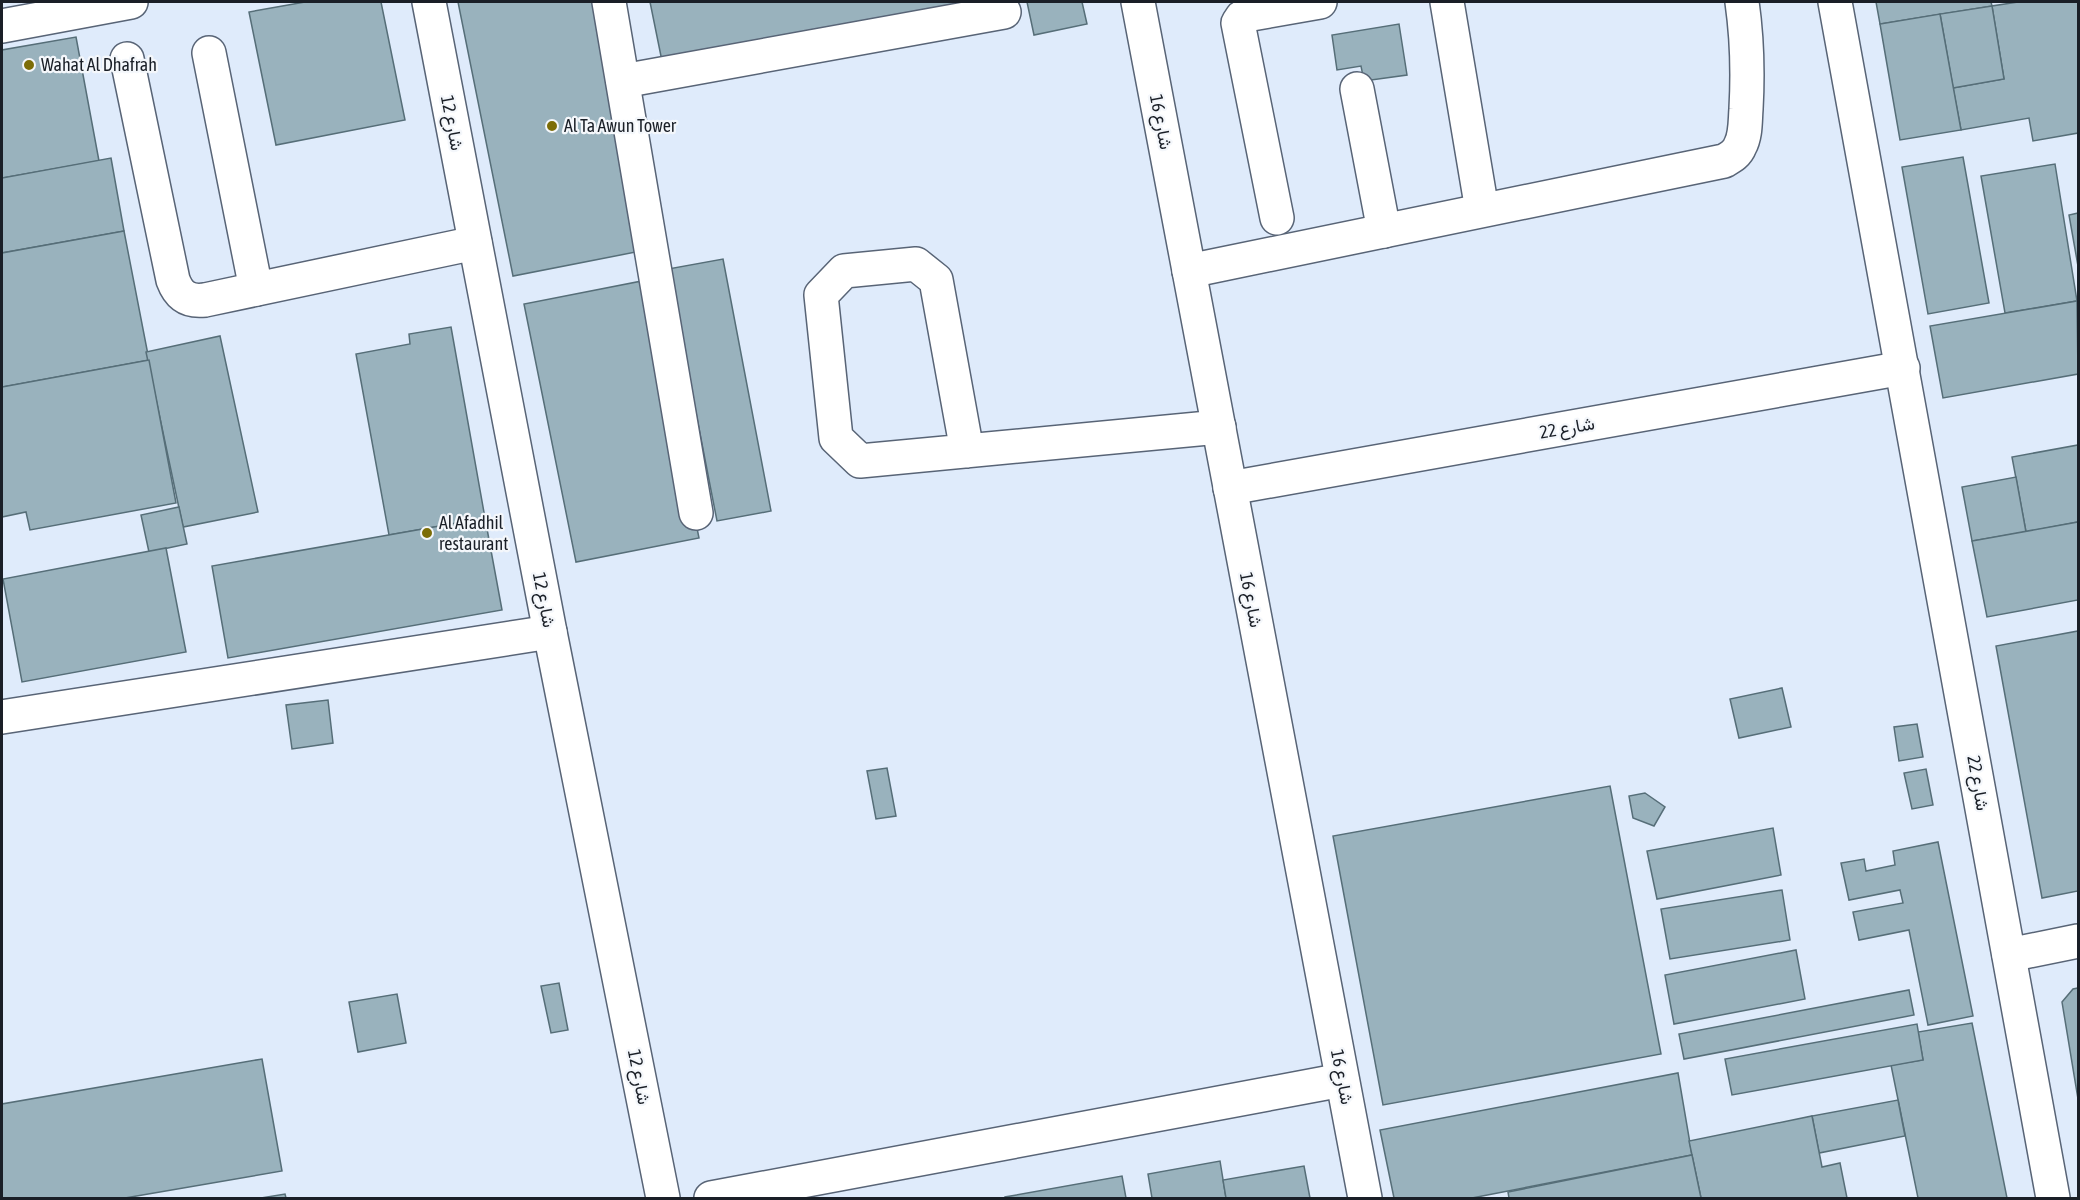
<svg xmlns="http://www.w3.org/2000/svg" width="2080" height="1200" viewBox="0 0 2080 1200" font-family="'Asap Condensed',Vazirmatn,sans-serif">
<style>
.building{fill:#99b2bd;stroke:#566e78;stroke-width:1.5}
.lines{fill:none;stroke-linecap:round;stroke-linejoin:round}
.minor-casing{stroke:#586476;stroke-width:36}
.minor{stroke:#fff;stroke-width:33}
.poi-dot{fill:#7c6d07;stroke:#f4f7fb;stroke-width:2}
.labels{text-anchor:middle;stroke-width:4.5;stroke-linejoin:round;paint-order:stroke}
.poi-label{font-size:18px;fill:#1a1f27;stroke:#f4f7fb;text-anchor:start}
.street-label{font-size:18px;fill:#1a1f27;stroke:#f4f7fb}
</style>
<rect width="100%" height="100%" fill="#dfebfb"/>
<g class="building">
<path d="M305,2h76l24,118 -129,25 -27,-133z"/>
<path d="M458,2h138l50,248 -133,26z"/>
<path d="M650,2h345l-332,64z"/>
<path d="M1027,2h55l5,22 -53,11z"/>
<path d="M1876,2h115l1,4 -112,18z"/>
<path d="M2018,2h60v131l-45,8 -4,-23 -68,12 -8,-42 51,-9 -12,-73z"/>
<path d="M1992,6l12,73 -51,9 -13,-74z"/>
<path d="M1940,14l21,116 -61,10 -20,-116z"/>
<path d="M1399,24l8,51 -43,6 -3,-15 -24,4 -5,-35z"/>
<path d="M76,37l23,124 -97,17v-128z"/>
<path d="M1963,157l26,146 -61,11 -26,-147z"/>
<path d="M111,158l13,73 -122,22v-75z"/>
<path d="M2055,164l22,137 -72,12 -24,-137z"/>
<path d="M2078,213v53l-9,-51z"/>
<path d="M124,231l25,129 -147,27v-134z"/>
<path d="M723,259l48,252 -54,10 -49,-252z"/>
<path d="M647,280l52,258 -123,24 -52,-258z"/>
<path d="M2077,301l1,73 -135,24 -13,-72z"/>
<path d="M451,327l34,191 -96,17 -33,-181 54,-10 -1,-10z"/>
<path d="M220,336l38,176 -75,15 -37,-175z"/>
<path d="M149,360l27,143 -146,27 -4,-18 -24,5v-130z"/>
<path d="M2078,445v77l-52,10 -14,-75z"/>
<path d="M2016,477l10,55 -54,9 -10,-54z"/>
<path d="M179,507l8,37 -38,8 -8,-37z"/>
<path d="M485,518l17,92 -274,48 -16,-92z"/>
<path d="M2078,522v78l-91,17 -15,-76z"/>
<path d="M166,548l20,104 -164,30 -19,-103z"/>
<path d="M2078,631v260l-36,7 -46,-252z"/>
<path d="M1782,688l9,39 -52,11 -9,-39z"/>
<path d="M328,700l5,43 -41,6 -6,-44z"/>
<path d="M1917,724l6,33 -24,4 -5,-34z"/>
<path d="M887,768l9,48 -20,3 -9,-48z"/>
<path d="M1926,769l7,36 -21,4 -8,-36z"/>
<path d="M1610,786l51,268 -278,51 -50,-269z"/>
<path d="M1645,793l20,14 -11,19 -21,-8 -4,-22z"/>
<path d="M1773,828l8,47 -124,24 -10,-48z"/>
<path d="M1938,842l35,174 -45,9 -19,-95 -50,10 -6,-28 50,-9 -3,-13 -51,10 -8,-37 23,-4 2,12 29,-6 -2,-14z"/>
<path d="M1782,890l8,50 -120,19 -9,-50z"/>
<path d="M1796,950l9,49 -131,25 -9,-49z"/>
<path d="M559,983l9,47 -17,3 -10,-47z"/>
<path d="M2078,988v111l-16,-97 11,-13z"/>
<path d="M1909,990l5,25 -230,44 -5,-25z"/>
<path d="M397,994l9,49 -48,9 -9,-50z"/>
<path d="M1972,1023l35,175h-89l-27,-133 32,-5 -5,-28z"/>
<path d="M1917,1024l6,36 -191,35 -7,-36z"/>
<path d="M262,1059l20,112 -157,27h-123v-94z"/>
<path d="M1678,1073l14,82 -220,43h-78l-14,-68z"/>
<path d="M1898,1100l7,36 -86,17 -7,-37z"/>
<path d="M1812,1116l10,51 18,-4 7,35h-146l-12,-57z"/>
<path d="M1692,1155l9,43h-192l-1,-6z"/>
<path d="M1220,1161l6,37h-74l-4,-24z"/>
<path d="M1304,1166l6,32h-84l-3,-18z"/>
<path d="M1122,1176l4,22h-121v-1z"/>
<path d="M285,1194l1,4h-25z"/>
</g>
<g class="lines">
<defs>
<g id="minor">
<path d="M429,2l121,630 113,566"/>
<path d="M609,2l87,511"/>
<path d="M1138,2l227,1196"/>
<path d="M1447,2l35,208"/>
<path d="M1835,2l218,1196"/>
<path d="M2,26l129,-24"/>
<path d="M209,53l47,236"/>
<path d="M127,59l46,221c6,16 15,22 32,20l270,-57"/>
<path d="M623,81l381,-69"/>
<path d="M1357,89l27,142"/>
<path d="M1277,218l-39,-195 4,-6 4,-2 74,-13"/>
<path d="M1189,271l535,-110c7,-4 13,-7 16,-15 6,-11 5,-25 6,-37 2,-36 1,-72 -4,-107"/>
<path d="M967,451l-31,-171 -20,-16 -72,7 -23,24 15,143 24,23 359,-34"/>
<path d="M1230,488l673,-120"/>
<path d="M2,717l548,-85"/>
<path d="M2009,955l69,-14"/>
<path d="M711,1198l631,-118"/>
</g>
</defs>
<use href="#minor" class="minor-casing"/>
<use href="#minor" class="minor"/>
</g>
<g class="poi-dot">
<circle cx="29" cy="65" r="6"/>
<circle cx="552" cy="126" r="6"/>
<circle cx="427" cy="533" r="6"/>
</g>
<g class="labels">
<g class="poi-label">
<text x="41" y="71">Wahat Al Dhafrah</text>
<text x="564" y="132">Al Ta Awun Tower</text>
<text x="439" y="529">Al Afadhil<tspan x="439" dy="21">restaurant</tspan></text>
</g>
<g class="street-label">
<text transform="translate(1161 122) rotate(79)" y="6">شارع 16</text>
<text transform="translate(452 123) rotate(79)" y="6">شارع 12</text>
<text transform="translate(1567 428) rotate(-10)" y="6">شارع 22</text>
<text transform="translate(544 600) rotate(79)" y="6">شارع 12</text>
<text transform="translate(1251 600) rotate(79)" y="6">شارع 16</text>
<text transform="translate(1978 783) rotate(80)" y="6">شارع 22</text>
<text transform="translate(639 1077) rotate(79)" y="6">شارع 12</text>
<text transform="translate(1342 1077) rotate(79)" y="6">شارع 16</text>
</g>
</g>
<rect width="2080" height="1200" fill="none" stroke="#1a1f27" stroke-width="6"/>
</svg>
